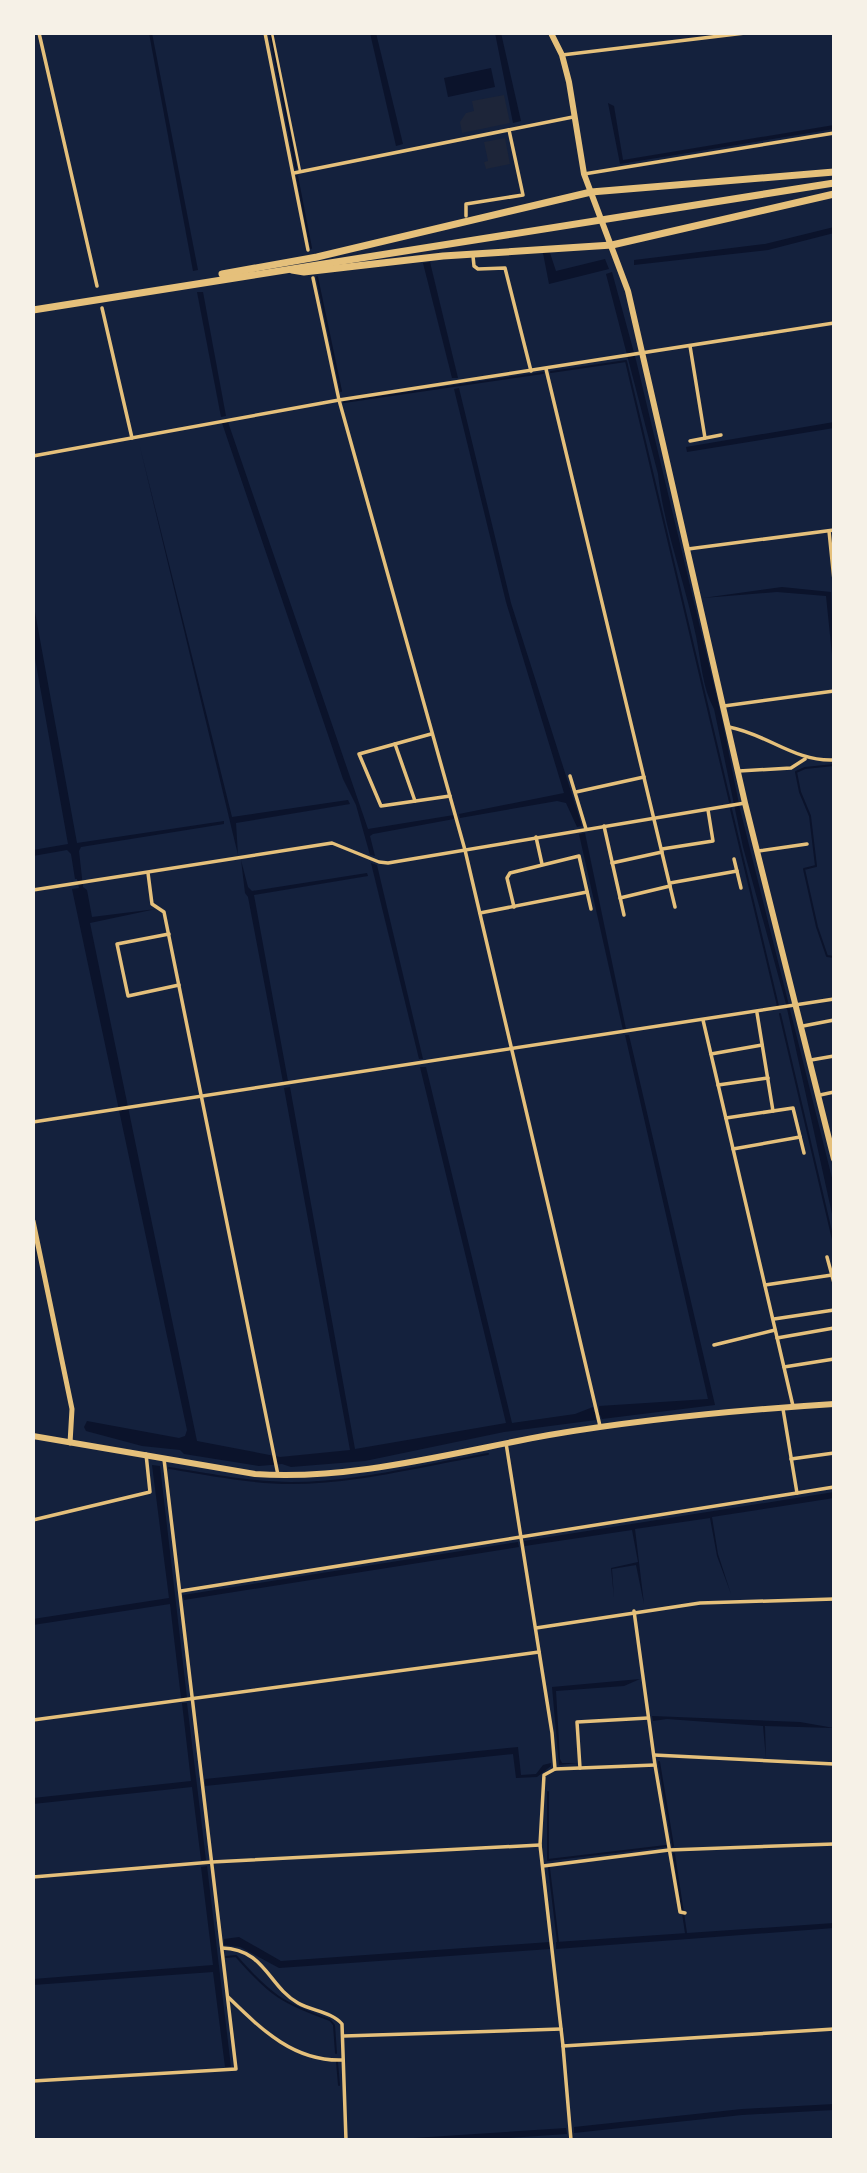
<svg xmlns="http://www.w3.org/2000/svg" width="867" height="2173" viewBox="0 0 867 2173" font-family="Mulish,sans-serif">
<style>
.green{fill:#1d2539}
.water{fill:#0b132b}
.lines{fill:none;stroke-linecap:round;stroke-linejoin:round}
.stream{stroke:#0b132b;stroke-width:2}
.pedestrian{stroke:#e5c07b;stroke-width:2.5}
.minor{stroke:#e5c07b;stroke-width:3.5}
.tertiary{stroke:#e5c07b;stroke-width:5}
.primary{stroke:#e5c07b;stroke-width:6}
.trunk{stroke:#e5c07b;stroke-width:6}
.motorway{stroke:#e5c07b;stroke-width:7}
</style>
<rect width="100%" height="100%" fill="#14213d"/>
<g class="green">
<path d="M504,95l6,28 -48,10 -2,-11 6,-9 8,-2 -2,-10z"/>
<path d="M505,138l5,26 -24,5 -2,-7 4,-1 -4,-19z"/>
</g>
<g class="water">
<path d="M149,33h3l46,237 -5,1z"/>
<path d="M370,33h6l27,111 -7,2z"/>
<path d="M495,33h6l20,88 -8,2z"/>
<path d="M491,68l4,19 -47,10 -4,-19z"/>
<path d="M608,103l6,3 9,54 211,-35v4l-214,35z"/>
<path d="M834,227v6l-66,17 -134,15v-5l131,-16z"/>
<path d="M543,253h7l6,18 49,-12 4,10 -60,15z"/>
<path d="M430,262l28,116h-6l-29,-115z"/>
<path d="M612,272l24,88 86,359 18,90 94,377v37l-48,-219 -43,-157 -29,-138c-12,-22 -13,-49 -18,-73 -11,-54 -32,-107 -38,-162l-52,-200z"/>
<path d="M197,292h6l23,124 -5,1z"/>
<path d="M459,388l52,215 71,223 -5,1 -11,-24 -9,-2 -97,17 -1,-4 105,-21 -58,-191 -52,-213z"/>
<path d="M228,422l140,407 86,-14v4l-81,15 -3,2 5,20 -5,-1 -14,-50 -13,-26 -121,-356z"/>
<path d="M834,422v6l-147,24 -1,-5z"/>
<path d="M140,447l92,370 116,-17 2,4 -114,19 2,32z"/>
<path d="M782,587l49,5 3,82 -8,-78 -49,-4 -74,6z"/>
<path d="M33,601l44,242 147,-22v3l-143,23 -2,4 4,36 4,3 5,27 64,-8 -66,14 107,518 83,16 70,-7 -66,-362 6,-1 65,362 151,-26 -86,-356h6l86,356 63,-9 18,-7 1,5 5,-1v-5l109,-7 -83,-364h4l86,370 -113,14 -2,-4 -5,1 1,4 -92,12 -139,29 -74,6 -9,-3 -23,2 -75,-12 -4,-4 -38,-4 -56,-15 -2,-4 3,-6 92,17 6,-2 2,-6 -115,-541 7,-1 -2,-9h-2l-4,-25 -4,-4 -34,6v-6l35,-6 -35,-197z"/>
<path d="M585,833l41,196 -3,1 -44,-196z"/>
<path d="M241,860l7,27 4,4 115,-18 1,3 -114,19 34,186 -5,1 -35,-185 -3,-4z"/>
<path d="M371,863l6,2 46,194h-4z"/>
<path d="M152,1465l8,1 27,232h-6l-11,-94 -137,21v-6l136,-21z"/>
<path d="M834,1492v6l-122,19 6,37 13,40 -14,-38 -7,-38 -75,11 9,75 -8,-39 -24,4 2,29 -3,-30 27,-6 -6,-32 -107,16 -1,-5z"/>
<path d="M518,1542l1,5 -335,53 -1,-5z"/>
<path d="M640,1679l-16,7 -68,5 4,68 2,4h16l-19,2 -7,-78z"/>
<path d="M182,1703h5l19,157h-5l-9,-73 -159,17v-6l158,-17z"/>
<path d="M652,1716l148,6 34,6 -69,-2 1,33 -3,-33 -96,-7 -14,2z"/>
<path d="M518,1747l3,28 15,-1 7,-9 8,-2v3l-14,11 -21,1 -3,-24 -308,32v-7z"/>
<path d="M207,1866l24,201h-6l-12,-95 -180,13v-6l180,-14 -12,-98z"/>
<path d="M834,1923v5l-278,21v-7z"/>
<path d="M239,1937l42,24 269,-19v7l-271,19 -39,-21 -16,-2v-6z"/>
<path d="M834,2104v6l-92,5 -168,18v-6l168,-18z"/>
<path d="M566,2128l1,6 -89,6h-95z"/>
</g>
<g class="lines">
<g class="stream">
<path d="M270,33l26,135"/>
<path d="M297,176l14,72"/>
<path d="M317,277l24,114"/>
<path d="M551,372l75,-11 104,441"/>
<path d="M344,402l199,-29"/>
<path d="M834,765l-29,3 -9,4 4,20 10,24 6,50 -12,3 13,58 10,29 7,1"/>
<path d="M731,809l47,197"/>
<path d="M780,1014l54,230"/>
<path d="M169,1468c40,6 81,15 122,15 66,0 133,-18 197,-29"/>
<path d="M659,1762l14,84"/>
<path d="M548,1792v68l118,-14"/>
<path d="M674,1854l12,79"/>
<path d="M549,1868l9,74"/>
<path d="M226,1957l10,-1c34,39 46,47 94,64l4,5 2,28"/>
<path d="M337,2062l2,23"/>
</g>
<path class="pedestrian" d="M272,33l28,138"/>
<g class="minor">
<path d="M39,33l58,253"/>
<path d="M265,33l43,217"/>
<path d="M562,55l183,-22"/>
<path d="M294,173l279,-56"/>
<path d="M584,174l250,-41"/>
<path d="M466,216v-12l57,-9 -14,-65"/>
<path d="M473,256l1,10 4,3 27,-1 26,103"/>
<path d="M313,278l26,122 126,450 135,576"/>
<path d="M102,308l30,130"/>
<path d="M690,346l15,92"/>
<path d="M546,369l129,538"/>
<path d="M690,441l31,-6"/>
<path d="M33,456l306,-56 495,-77"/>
<path d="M829,531l5,49"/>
<path d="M688,549l146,-19"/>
<path d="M724,706l110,-15"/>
<path d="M729,727c38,7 66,35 105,33"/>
<path d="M431,734l-72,20 22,52 69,-10"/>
<path d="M395,744l20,57"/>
<path d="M739,771l52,-3 14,-9"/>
<path d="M570,776l16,53"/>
<path d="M576,792l68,-15"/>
<path d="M604,826l20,89"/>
<path d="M536,837l6,27"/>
<path d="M662,849l51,-8 -5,-31"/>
<path d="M758,851l49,-7"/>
<path d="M734,859l7,29"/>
<path d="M612,863l50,-11"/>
<path d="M148,873l4,31 12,8 114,563"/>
<path d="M670,883l67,-12"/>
<path d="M33,890l299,-47 47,19 9,1 357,-60"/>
<path d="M620,898l50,-12"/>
<path d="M514,907l-7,-29 3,-5 69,-17 12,53"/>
<path d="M480,913l107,-21"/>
<path d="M169,934l-52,10 11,52 51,-11"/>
<path d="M757,1013l16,98"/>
<path d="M703,1020l90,386"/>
<path d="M803,1026l31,-6"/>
<path d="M711,1054l51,-9"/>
<path d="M811,1060l23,-4"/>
<path d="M718,1085l50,-7"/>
<path d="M820,1095l14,-3"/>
<path d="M726,1118l67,-10 11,45"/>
<path d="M33,1122l801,-123"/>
<path d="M733,1149l67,-12"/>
<path d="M827,1257l7,26"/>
<path d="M765,1285l67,-10"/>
<path d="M774,1319l60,-9"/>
<path d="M777,1338l57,-10"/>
<path d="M714,1345l61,-15"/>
<path d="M784,1367l50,-8"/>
<path d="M783,1409l14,84 37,-6"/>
<path d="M506,1443l46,290 3,36"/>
<path d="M791,1459l43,-6"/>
<path d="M33,1520l117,-28 -4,-38"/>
<path d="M181,1591l616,-98"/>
<path d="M634,1611l21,154 25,147 5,1"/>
<path d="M536,1628l164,-25 134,-4"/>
<path d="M33,1720l506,-68"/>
<path d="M654,1755l180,9"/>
<path d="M655,1765l-100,4 -11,6 -4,70 23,201 271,-17"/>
<path d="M580,1768l-3,-46 71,-4"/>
<path d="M543,1866l126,-16 165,-6"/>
<path d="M33,1877l179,-15 328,-17"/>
<path d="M222,1948c43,1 46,38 76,55 14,8 34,9 44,21l4,116"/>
<path d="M228,1997c33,32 66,65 115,63"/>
<path d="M344,2036l217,-7"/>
<path d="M563,2046l8,94"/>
<path d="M33,2081l203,-12 -72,-610"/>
</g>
<path class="tertiary" d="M33,1221l39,188 -2,34"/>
<path class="primary" d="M551,33l11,22 7,27 15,92 44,117 117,512 89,356"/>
<path class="trunk" d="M33,1436l222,38c96,7 200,-22 294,-39 94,-16 189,-25 285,-31"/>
<g class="motorway">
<path d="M292,270l12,2 139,-16 169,-11 222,-51"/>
<path d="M222,274l95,-17 274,-65 243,-20"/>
<path d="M33,310l801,-127"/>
</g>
</g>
<rect width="867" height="2173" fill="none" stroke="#f6f1e7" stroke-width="70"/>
</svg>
